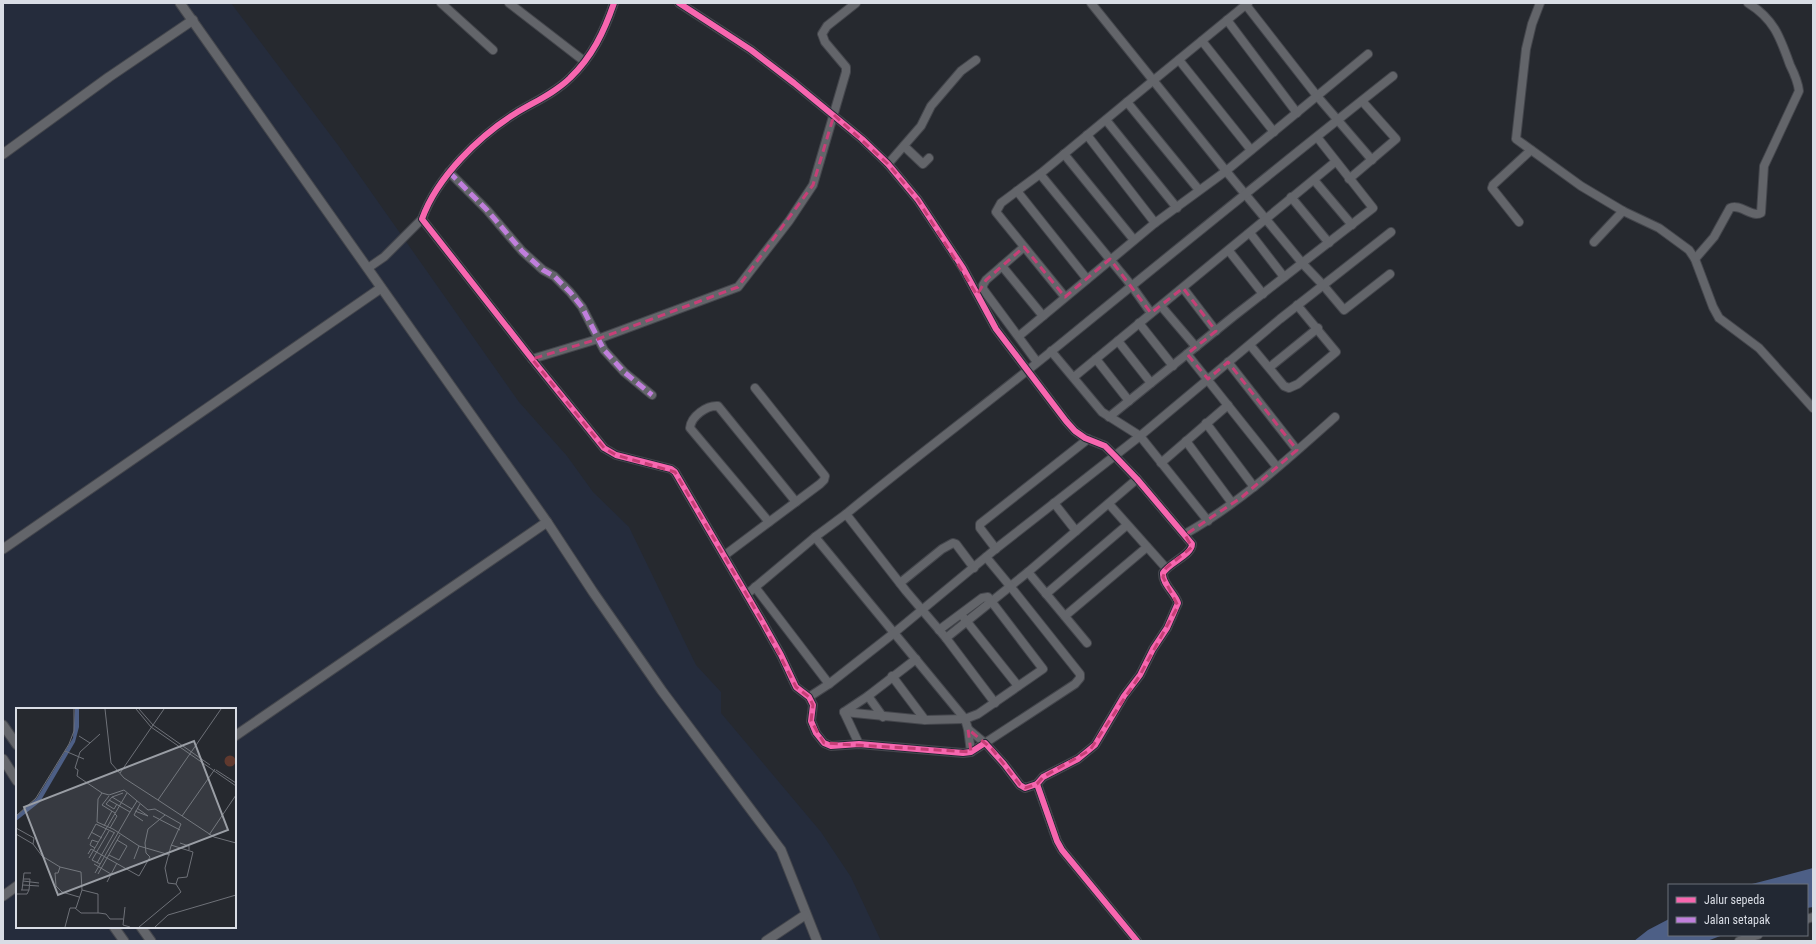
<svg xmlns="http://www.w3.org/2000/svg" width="1816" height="944" viewBox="0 0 1816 944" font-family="'Roboto Condensed',sans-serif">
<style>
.built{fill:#252c3c;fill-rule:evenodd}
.water{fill:#4d5f86}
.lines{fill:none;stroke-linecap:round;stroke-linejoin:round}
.minor-casing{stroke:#44464c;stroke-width:10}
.tertiary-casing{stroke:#44464c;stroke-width:11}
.minor{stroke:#63656a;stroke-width:8}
.tertiary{stroke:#63656a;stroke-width:9}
.quiet{stroke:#c07fdc;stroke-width:5;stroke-dasharray:10 5;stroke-linecap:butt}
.cycleway-casing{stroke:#222833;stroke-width:8}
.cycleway{stroke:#f766af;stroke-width:6}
.marked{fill:none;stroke:#c73f77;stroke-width:3;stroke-dasharray:8 5;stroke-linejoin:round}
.inset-road{fill:none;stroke:#6e7178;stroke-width:1}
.view{fill:#9a9ea5;fill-opacity:0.15;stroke:#9a9ea5;stroke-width:2}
.inset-edge{fill:none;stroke:#d9dde5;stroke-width:2}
</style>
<rect width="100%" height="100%" fill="#26292f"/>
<path class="built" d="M3,3h228l107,142 181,257 48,54 26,36 36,35 67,138 25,27v21l100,119 30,45 30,64h-878zM17,709h218v218h-218z"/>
<g class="water">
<path d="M1813,868v39l-6,1v-23h-59z"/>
<path d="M1669,919v16h54l-16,6h-73l14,-11z"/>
</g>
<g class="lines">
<defs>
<g id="minor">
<path d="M441,3l52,47"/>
<path d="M509,3l75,58"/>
<path d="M614,3c-10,29 -22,54 -44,75 -15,15 -36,24 -54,35 -37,23 -79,64 -94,106l110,140 72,89 12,7 55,14 4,3 87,149 19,34 15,32 13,10 4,8 -2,16 5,12 8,10 7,3 28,-2 104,9 8,-1 14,-9 19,21 16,21 5,3 12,-4"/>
<path d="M679,3l72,47 43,33 68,56 26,25 30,36 45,68 33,61 70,92 9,10 10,7 20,8 10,10 22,23 55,65c0,11 -22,18 -29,29 -1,11 12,20 15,30l-11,25 -14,21 -13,26 -16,21 -29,49 -17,14 -35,18 -6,7 20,57 5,9 75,91"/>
<path d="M1091,3l135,168 77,93 20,21 21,25 46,-36"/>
<path d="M1540,3l-8,21 -6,25 -10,90 65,47 42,25 36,17 30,22 6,9 18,48 6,11 40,30 54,60"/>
<path d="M1246,5l71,91 55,64"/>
<path d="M1227,20l70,93"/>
<path d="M1202,41l72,91"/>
<path d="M1179,60l72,90"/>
<path d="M1127,102l121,-99"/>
<path d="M1106,120l71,88"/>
<path d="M1087,135l68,88"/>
<path d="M904,146l19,18 6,-6"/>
<path d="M1064,154l70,86"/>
<path d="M888,164l33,-38 10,-20 30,-35 15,-11"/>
<path d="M449,172l38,38 35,41 21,19 11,6 16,16 12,15 22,43 20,22 28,23"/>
<path d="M1040,174l91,111 20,28"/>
<path d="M1349,179l47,-40 -34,-38"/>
<path d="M1314,180l38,45"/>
<path d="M1017,191l70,88"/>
<path d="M1291,197l38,46"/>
<path d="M1519,222l-27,-34 1,-3 38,-35"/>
<path d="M1250,233l34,44"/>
<path d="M1594,242l29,-31"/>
<path d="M1024,247l-38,33 -3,5v4l54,73"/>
<path d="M1229,251l34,43"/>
<path d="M1695,259l19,-22 16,-29c10,-5 22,10 31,5l3,-47 35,-75c-1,-9 -5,-18 -9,-26 -10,-28 -16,-46 -42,-62"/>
<path d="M1002,266l41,50"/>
<path d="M368,268l16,-11 38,-38"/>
<path d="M1183,288l33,43"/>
<path d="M1065,297l-69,-85 5,-9 39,-29 81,-67 6,-5 72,88"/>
<path d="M1161,306l35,41"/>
<path d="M1139,323l34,43"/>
<path d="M1019,336l136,-113 71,-52 142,-117"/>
<path d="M1118,341l33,42"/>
<path d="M1250,345l34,41 5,2 9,-4 38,-32 -39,-47"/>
<path d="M1051,351l51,61 38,24 68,85"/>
<path d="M1187,354l90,113"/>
<path d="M532,359l66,-20 140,-52 51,-66 24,-36 33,-113v-5l-21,-25 -3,-8 5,-8 29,-23"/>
<path d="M1096,359l33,42"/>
<path d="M1228,362l69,88"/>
<path d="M1270,367l48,-39"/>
<path d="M1074,377l261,-215"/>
<path d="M1109,417l125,-101 139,-108 -56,-71"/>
<path d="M1206,423l48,64"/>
<path d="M1186,441l46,62"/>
<path d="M1161,463l67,-58"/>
<path d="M1054,503l22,28"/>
<path d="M1109,504l57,64"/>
<path d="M846,514c73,-60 150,-117 223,-177 108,-88 215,-175 324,-261"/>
<path d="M769,522l-79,-94c1,-12 17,-23 28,-22l78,96"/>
<path d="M1185,534c55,-31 103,-75 150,-117"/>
<path d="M815,537l150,182 3,10 3,23"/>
<path d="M996,549l-16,-21v-4l108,-85"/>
<path d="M725,555l95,-71 4,-4 1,-4 -70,-88"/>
<path d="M1028,572l59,71"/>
<path d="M900,583l42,-34 11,-6 3,1 18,24"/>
<path d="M755,587l74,97"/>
<path d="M747,594l68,-57 31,-23 60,77 40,47 49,65"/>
<path d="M1046,594l81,-69"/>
<path d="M1065,616l82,-69"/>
<path d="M964,618l54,68"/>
<path d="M946,638l82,-66 109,-93"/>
<path d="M892,676l33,44"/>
<path d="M868,696l15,21"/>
<path d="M809,697l20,-13 65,-51 104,-86 142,-111 140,-117 111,-87"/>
<path d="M844,712l81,8 40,-1 13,-5 65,-45 -55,-72 -6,1 -43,32"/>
<path d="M968,729l17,14 90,-59 5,-6v-4l-70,-88 -24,-29"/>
<path d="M859,744l-15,-32 24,-16 48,-37"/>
<path d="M1807,919l6,-2"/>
<path d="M1739,941l19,-6"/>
</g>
<g id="tertiary">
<path d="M180,3l367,519"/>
<path d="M3,154l106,-77 84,-57"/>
<path d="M3,549l378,-261"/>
<path d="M3,725l14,20"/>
<path d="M235,736l312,-214 46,70 69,99 119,159 36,91"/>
<path d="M3,759l14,22"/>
<path d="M3,896l14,-10"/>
<path d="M114,927l10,14"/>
<path d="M141,927l10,14"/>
<path d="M766,941l39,-26"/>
</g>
</defs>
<use href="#minor" class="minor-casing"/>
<use href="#tertiary" class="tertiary-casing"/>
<use href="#minor" class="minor"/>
<use href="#tertiary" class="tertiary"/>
<path class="quiet" d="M449,172l38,38 35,41 21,19 11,6 16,16 12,15 22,43 20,22 28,23"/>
<defs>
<g id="cycleway">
<path d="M614,3c-10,29 -22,54 -44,75 -15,15 -36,24 -54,35 -37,23 -79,64 -94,106l110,140 72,89 12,7 55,14 4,3 87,149 19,34 15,32 13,10 4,8 -2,16 5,12 8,10 7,3 28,-2 104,9 8,-1 14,-9 19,21 16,21 5,3 12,-4"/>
<path d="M679,3l72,47 43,33 68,56 26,25 30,36 45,68 33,61 70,92 9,10 10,7 20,8 10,10 22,23 55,65c0,11 -22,18 -29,29 -1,11 12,20 15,30l-11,25 -14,21 -13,26 -16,21 -29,49 -17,14 -35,18 -6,7 20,57 5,9 75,91"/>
</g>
</defs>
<use href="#cycleway" class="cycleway-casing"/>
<use href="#cycleway" class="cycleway"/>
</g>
<path class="marked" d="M834,115l54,49 30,36 59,95 9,-15 38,-33 41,50 45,-38 41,54 32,-25 33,43 -29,23 21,25 20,-17 69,88 -55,47 -57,38 7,12 -26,21 -3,9 15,29 -38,69 -50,75 -47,27 -6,7 -12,4 -5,-3 -28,-36 -24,-20 3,23 -147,-9 -13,-22 2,-16 -4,-8 -13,-10 -34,-66 -87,-149 -59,-17 -12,-7 -72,-89 66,-20 140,-52 75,-102z"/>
<g transform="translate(16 708)">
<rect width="220" height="220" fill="#26292f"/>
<path d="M208.5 53a5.5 5.5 0 1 1 11 0a5.5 5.5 0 1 1-11 0Z" fill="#60392e"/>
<path d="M59,1h4v18l-4,15 -35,60 -24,19v-5l21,-18 36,-60z" fill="#4d5f86"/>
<path class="inset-road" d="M89,1l6,54 13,15 34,22 63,-91M120,1l15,18 85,59M123,1l14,16 57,40M84,26l-20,18 -5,16 3,2 -1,6 25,17 -4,6 -1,23 16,7 26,17 31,9M63,28l11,7M49,43l19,8M200,62l20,13M104,65l44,-64M86,85l7,2 15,-5 24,20 7,-1 26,15 -10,22 -6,22 3,15 8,1 5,8 -42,35M93,88l-7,9 13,8M96,89l20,12M93,92l21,12 7,-11M142,92l56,37 22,6M101,96l-3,5 -8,-5 6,-7 11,-4M124,96l-6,11 9,6M119,103l13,5 -11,-8M0,108l20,-18 33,-54 5,-13v-22M137,108l27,14M166,108l33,-47M80,116l19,9M88,118l8,-15M0,120l18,10 -1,6 9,12 18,11 21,5 1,18 -6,18h-6l-5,19M94,120l7,-12 -2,-2M75,124l11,6M0,126l17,10M193,127l27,-40M72,131l8,-15M164,135l9,3v4M155,137l22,7 -6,25 -9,1 -2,6M79,140l-5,-3 2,-5 6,2M72,146l3,-5 48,27 11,-19 -4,-4 -1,-10 3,-14 17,-14M93,147l10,5 8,-14 -10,-6M73,150l38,-65M118,151l5,-13M81,155l17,-30M78,156l17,10M84,156l-8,-4 17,-29M44,159l-2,6h-3l1,13 6,6 17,5M79,165l35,-61M82,166l22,-39M7,173l16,2M91,174l10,-19M7,177l16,1M5,182h8l1,-11h-7M6,182l2,-17h7M66,182l16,4v19M0,186h11l2,-4M109,199l-2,18 7,2M59,200l6,5h18l7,1 4,5h13M139,219l13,-12 68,-20"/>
<path class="view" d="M178,33l34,89 -170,65 -34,-88z"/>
<rect width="220" height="220" class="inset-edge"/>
</g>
<rect width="1816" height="944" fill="none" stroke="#d9dde5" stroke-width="8"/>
<rect x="1668" y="884" width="140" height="52" fill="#222833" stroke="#6b707a"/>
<rect x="1676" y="897" width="20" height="6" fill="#f766af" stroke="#6b707a"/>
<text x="1704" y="904" font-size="12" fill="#d9dde5">Jalur sepeda</text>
<rect x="1676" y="917" width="20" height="6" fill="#c07fdc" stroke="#6b707a"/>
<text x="1704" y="924" font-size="12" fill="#d9dde5">Jalan setapak</text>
</svg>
